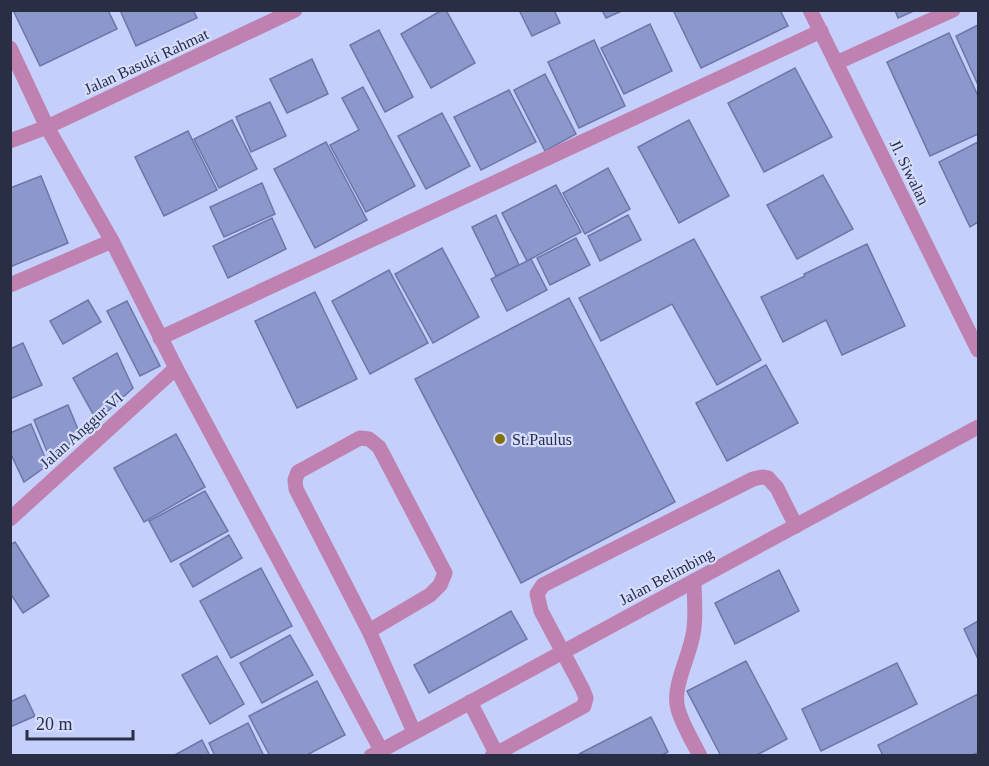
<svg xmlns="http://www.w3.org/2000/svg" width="989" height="766" viewBox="0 0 989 766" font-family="'Times New Roman',serif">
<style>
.building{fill:#8c97cc;stroke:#6c76a9;stroke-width:1.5}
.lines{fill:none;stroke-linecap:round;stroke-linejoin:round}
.minor{stroke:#be81b0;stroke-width:15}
.poi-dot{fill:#846f0e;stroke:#d5ddff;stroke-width:2}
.labels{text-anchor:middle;stroke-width:4.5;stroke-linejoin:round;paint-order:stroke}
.street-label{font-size:16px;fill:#2a2e44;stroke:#d5ddff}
.poi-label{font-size:16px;fill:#2a2e44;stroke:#d5ddff;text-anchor:start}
</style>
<rect width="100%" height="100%" fill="#c5cffc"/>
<g class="building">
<path d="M13,10h95l9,19 -77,37z"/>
<path d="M120,10h73l4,8 -61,28z"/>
<path d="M442,10h4l29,53 -44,25 -30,-54z"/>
<path d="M519,10h35l6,13 -28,13z"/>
<path d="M602,10h22l-18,8z"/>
<path d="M673,10h107l8,16 -87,42z"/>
<path d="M895,10h21l-18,8z"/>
<path d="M650,24l22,47 -48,23 -23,-46z"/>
<path d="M978,25v60l-22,-49z"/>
<path d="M379,30l34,67 -28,15 -35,-67z"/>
<path d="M949,33l29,63v38l-48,22 -43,-94z"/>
<path d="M594,40l31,66 -46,22 -31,-66z"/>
<path d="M312,59l16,35 -41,19 -17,-34z"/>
<path d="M795,68l37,69 -68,35 -36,-69z"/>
<path d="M545,74l31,60 -31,17 -31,-61z"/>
<path d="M363,87l52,99 -49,26 -36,-67 29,-15 -17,-32z"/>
<path d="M509,90l27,52 -55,28 -27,-53z"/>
<path d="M270,102l16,34 -35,16 -15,-35z"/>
<path d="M442,113l28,53 -44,23 -28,-53z"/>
<path d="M232,120l25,49 -38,19 -25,-49z"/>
<path d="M689,120l40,76 -50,27 -41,-76z"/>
<path d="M188,131l29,59 -53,26 -29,-59z"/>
<path d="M326,142l41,78 -52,28 -41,-79z"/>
<path d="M978,142v80l-8,5 -31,-65z"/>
<path d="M608,168l22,41 -45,25 -22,-41z"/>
<path d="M823,175l30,54 -56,30 -30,-54z"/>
<path d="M41,176l27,67 -58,24v-79z"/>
<path d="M262,183l13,31 -51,23 -14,-30z"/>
<path d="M556,185l25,47 -54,29 -25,-48z"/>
<path d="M496,215l23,50 -23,11 -24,-49z"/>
<path d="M628,215l13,25 -41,21 -12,-25z"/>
<path d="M272,218l14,31 -58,29 -15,-32z"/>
<path d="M576,238l14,27 -40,20 -13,-27z"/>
<path d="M694,239l67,121 -44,25 -45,-81 -71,37 -22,-43z"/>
<path d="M867,244l38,82 -63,29 -16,-35 -43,22 -22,-45 44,-21 -1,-2z"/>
<path d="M442,248l37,69 -46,26 -38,-69z"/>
<path d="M531,259l16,31 -40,21 -16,-32z"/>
<path d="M389,270l39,73 -58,31 -38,-73z"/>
<path d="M315,292l42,87 -60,29 -42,-87z"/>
<path d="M569,298l106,204 -154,81 -106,-204z"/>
<path d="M88,300l13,22 -38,22 -13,-23z"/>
<path d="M127,301l33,65 -20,10 -33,-65z"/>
<path d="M23,343l19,42 -32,14v-50z"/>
<path d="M117,353l16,35 -36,33 -24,-43z"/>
<path d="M766,365l32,58 -71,38 -31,-58z"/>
<path d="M68,405l14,34 -34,15 -14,-34z"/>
<path d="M31,424l17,41 -24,17 -14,-30v-19z"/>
<path d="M176,434l29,53 -61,35 -30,-54z"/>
<path d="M205,491l23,40 -57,31 -22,-41z"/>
<path d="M229,535l13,23 -49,29 -13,-23z"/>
<path d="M15,542l34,54 -26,17 -13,-20v-48z"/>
<path d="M261,568l31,58 -61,32 -31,-57z"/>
<path d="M779,570l20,41 -64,33 -20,-41z"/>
<path d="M511,611l16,28 -98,54 -15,-28z"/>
<path d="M978,621v38l-14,-30z"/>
<path d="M290,635l23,40 -51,28 -22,-40z"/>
<path d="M217,656l27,48 -34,20 -28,-49z"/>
<path d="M746,661l41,78 -32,17h-34l-34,-65z"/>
<path d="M897,663l20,41 -96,47 -19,-42z"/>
<path d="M317,681l28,54 -40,21h-35l-21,-40z"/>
<path d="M978,694v58l-7,4h-88l-5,-11z"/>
<path d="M25,695l10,21 -25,11v-25z"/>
<path d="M651,717l17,35 -8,4 -81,-2z"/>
<path d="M248,723l16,33h-49l-6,-13z"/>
<path d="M202,740l8,16h-37z"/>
</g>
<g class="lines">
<g class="minor">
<path d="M810,10l168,340"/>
<path d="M10,48l37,79 65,114 64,127 205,382"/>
<path d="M836,63l117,-53"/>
<path d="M10,141l37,-14 248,-117"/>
<path d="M10,285l102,-44"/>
<path d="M160,338l661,-307"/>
<path d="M10,519l166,-151"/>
<path d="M694,581c0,15 2,32 0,47 -2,25 -23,58 -16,81 4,15 15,33 22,47"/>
<path d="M369,631l61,-36 10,-10 5,-12 -66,-126 -10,-8 -9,-1 -62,34 -3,8 1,9 73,142 45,101"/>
<path d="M470,702l26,51"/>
<path d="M371,756l607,-329"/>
<path d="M492,756l92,-50 2,-8 -3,-8 -42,-79 -4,-17 6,-9 210,-106 9,-2 6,1 9,10 19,38"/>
</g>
</g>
<circle class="poi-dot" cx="500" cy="439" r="6"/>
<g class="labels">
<g class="street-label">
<text transform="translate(146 61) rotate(-25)" y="6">Jalan Basuki Rahmat</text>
<text transform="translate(910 172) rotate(64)" y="6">Jl. Siwalan</text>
<text transform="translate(81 430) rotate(-42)" y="6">Jalan Anggur VI</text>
<text transform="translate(666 576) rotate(-28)" y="6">Jalan Belimbing</text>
</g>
<g class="poi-label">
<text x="512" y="445">St.Paulus</text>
</g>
</g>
<rect width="989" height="766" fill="none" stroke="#2a2e44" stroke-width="24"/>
<path d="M27 730v9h106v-9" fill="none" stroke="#2a2e44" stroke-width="3"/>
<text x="36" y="730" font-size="18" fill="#2a2e44" stroke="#d5ddff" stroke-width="4.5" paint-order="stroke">20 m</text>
</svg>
